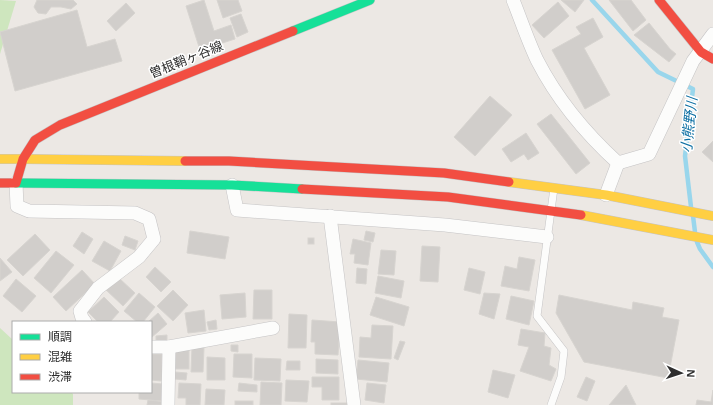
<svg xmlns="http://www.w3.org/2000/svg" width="713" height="405" viewBox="0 0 713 405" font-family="Arial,'Noto Sans JP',sans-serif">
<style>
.green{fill:#cee6be}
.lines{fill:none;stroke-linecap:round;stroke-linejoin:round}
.stream{stroke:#99d6ec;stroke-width:4.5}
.building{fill:#d1cecb;stroke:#d7d4d0}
.lane-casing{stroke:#c5c4c5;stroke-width:8}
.street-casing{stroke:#c5c4c5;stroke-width:14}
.fast-casing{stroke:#c5c4c5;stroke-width:10}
.slow-casing{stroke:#c5c4c5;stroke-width:10}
.jam-casing{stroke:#c5c4c5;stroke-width:10}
.lane{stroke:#fcfcfb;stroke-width:7}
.street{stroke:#fcfcfb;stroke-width:13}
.fast{stroke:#16e098;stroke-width:9}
.slow{stroke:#ffcf43;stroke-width:9}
.jam{stroke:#f24e42;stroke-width:9}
.labels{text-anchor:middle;stroke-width:3;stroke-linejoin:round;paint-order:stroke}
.street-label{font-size:13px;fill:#2e2e2e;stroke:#fff}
.water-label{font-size:14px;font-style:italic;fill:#0d6fa3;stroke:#fff}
</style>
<rect width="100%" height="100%" fill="#ece8e4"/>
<g class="green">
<path d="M0,0l16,1 -16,53z"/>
<path d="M0,328l13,12v52h58l2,2v11h-73z"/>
</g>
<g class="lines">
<g class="stream">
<path d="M592,0l66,72 35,17 -8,67 6,51"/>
<path d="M693,216l2,16"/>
<path d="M697,242l3,7 13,18"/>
</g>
</g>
<g class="building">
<path d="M37,0h36l4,4 -6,5 -10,-2h-10l-5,7 -8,-1 -4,-6z"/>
<path d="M204,0l10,31 17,-6 4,14 -35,11 -14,-44z"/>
<path d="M217,0h21l4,11 -19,7z"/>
<path d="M561,0h23l-9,12z"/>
<path d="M609,0h22l15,20 -13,11z"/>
<path d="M558,2l11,14 -25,22 -12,-13z"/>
<path d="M126,3l9,10 -19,18 -9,-10z"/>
<path d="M77,10l10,37 28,-8 7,22 -107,30 -15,-59z"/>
<path d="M241,14l7,18 -11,5 -7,-19z"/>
<path d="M593,18l10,19 -19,11 26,47 -25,14 -33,-59 29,-16 -5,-7z"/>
<path d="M649,23l21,26 6,5 -7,8 -35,-27z"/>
<path d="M490,96l22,19 -37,41 -21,-19z"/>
<path d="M551,114l39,49 -14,11 -39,-50z"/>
<path d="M526,133l13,20 -11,7 -4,-6 -13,8 -9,-13z"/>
<path d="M713,141v21l-11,-10z"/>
<path d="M190,231l39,6 -4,22 -38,-6z"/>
<path d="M366,231l9,2 -2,9 -9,-2z"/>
<path d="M82,232l11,7 -9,15 -11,-8z"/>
<path d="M35,234l15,16 -27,26 -16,-16z"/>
<path d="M125,236l13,5 -3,9 -13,-5z"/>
<rect x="308" y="238" width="6" height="6"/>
<path d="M353,239l18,4 -3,22 -14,-2 1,-9h-5z"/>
<path d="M104,241l17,10 -11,20 -18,-10z"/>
<path d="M422,246l18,1 -2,35 -18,-1z"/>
<path d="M381,250l15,1 -2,24 -16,-1z"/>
<path d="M56,251l18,14 -23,28 -17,-15z"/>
<path d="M519,257l16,3 -6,31 -28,-5 4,-20 12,3z"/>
<path d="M0,258l12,14 -12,9z"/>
<path d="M155,267l16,15 -10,10 -15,-15z"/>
<path d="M357,268l10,1 -1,15 -10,-1z"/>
<path d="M469,268l16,4 -5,22 -16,-4z"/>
<path d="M82,270l13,14 -29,27 -13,-14z"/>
<path d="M378,276l26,5 -3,17 -26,-5z"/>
<path d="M119,278l16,15 -12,13 -19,-18z"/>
<path d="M16,279l20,17 -14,16 -19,-16z"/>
<path d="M173,290l15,15 -15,16 -16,-15z"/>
<path d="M254,290h18v29h-19z"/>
<path d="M139,293l16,14 -12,15h-6l-13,-11z"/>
<path d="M245,293l1,24 -24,2 -2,-24z"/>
<path d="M484,293l16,1 -6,25 -15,-5z"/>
<path d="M559,295l73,15 1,-8 31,6 -2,9 17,3 -11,58 -84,-16 -28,-49z"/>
<path d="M511,296l23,5 -5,24 -23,-6z"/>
<path d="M104,297l15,15 -9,10h-12l-10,-10z"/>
<path d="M376,297l33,10 -5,19 -34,-11z"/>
<path d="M204,310l2,21 -18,2 -3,-20z"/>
<path d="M158,313l9,11 -15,13 -1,-15h-3z"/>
<path d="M289,314l18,1 -1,33h-18z"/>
<path d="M216,320l1,9 -8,1 -2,-8z"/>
<path d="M312,320l28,2 -2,33 -23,-1v-12h-4z"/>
<path d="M372,325l21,1 -2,33 -32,-2 1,-20 11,1z"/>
<path d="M521,329l24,4 -1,13 7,2 -2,17 7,4 -5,12 -31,-10 9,-24 -11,-2z"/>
<path d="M167,335v8l-11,1v-8z"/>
<path d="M400,341l5,1 -7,18 -4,-2z"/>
<path d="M231,345h7v7l-7,-1z"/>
<path d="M192,347h12l-1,25h-12z"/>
<rect x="174" y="349" width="15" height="20"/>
<path d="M151,354h11l-1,27 -10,-1z"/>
<path d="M234,354h18v24l-19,-1z"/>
<path d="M207,357l18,1v22h-18z"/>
<path d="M255,358l26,1 -1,22 -26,-1z"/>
<path d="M316,359l22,1v14l-22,-1z"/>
<path d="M358,360l31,3 -2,19 -31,-3z"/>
<path d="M287,361h13v9h-14z"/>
<path d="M493,370l22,5 -7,23 -20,-6z"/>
<path d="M175,372l12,1 -1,7 -11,-1z"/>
<path d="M312,377h27v23h-17v-13h-10z"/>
<path d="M586,377l9,4 -8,20 -10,-4z"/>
<path d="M286,380l23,1 -2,21 -22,-1z"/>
<path d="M261,382l21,1 -1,22h-21z"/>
<path d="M151,383l12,1 -1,17 -23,-2v-7h12z"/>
<path d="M179,383l22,1 -1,21h-14v-7h-8z"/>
<path d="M239,383l18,2v7l-19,-1z"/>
<path d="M367,383l19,2 -2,18 -19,-3z"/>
<path d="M626,385l10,20h-27z"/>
<path d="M206,389l19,1 -1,15h-19z"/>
<path d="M713,390v15h-17l1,-5 14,2z"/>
<path d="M148,400l18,2v3h-19z"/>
<rect x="235" y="401" width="18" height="4"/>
<rect x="331" y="403" width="16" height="2"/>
</g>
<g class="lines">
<defs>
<path id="lane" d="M551,405l10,-28 3,-26 -27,-35 17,-128"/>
<g id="street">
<path d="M513,0c8,20 15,41 24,60 20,39 48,73 81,103"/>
<path d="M618,163l31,-9 44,-93 20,-27"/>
<path d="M16,183l1,23 12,5 106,2 14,6 5,20 -15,18 -41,31 -18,23 2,7 3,4"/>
<path d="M232,185l5,25 208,15 102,12"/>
<path d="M606,195l12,-32"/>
<path d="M330,216l24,189"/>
<path d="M151,347h18l-1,58"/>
<path d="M169,347l104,-19"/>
</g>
<g id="fast">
<path d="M293,31l77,-31"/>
<path d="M16,183l216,2 70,4"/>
</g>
<g id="slow">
<path d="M0,159h23"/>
<path d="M23,159l162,2"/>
<path d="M509,182l97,13 107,21"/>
<path d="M581,215l132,25"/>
</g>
<g id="jam">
<path d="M659,0l42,52 12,7"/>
<path d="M185,161h44l215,12 65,9"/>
<path d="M0,183h16l7,-24 12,-19 25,-15 233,-94"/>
<path d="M302,189l146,8 133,18"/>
</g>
</defs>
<use href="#lane" class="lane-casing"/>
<use href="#street" class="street-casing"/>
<use href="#fast" class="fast-casing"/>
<use href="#slow" class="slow-casing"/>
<use href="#jam" class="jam-casing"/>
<use href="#lane" class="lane"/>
<use href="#street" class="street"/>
<use href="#fast" class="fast"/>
<use href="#slow" class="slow"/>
<use href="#jam" class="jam"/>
</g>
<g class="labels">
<g class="street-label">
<text transform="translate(186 59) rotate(-22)" y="5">曽根鞘ヶ谷線</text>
</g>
<g class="water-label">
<text transform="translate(689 125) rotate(-84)" y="5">小熊野川</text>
</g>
</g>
<rect x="12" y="321" width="140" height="72" fill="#ffffff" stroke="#ababab"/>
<rect x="20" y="334" width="20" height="6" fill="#16e098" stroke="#ababab"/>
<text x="48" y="341" font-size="12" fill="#2e2e2e">順調</text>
<rect x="20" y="354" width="20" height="6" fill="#ffcf43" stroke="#ababab"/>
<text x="48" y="361" font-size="12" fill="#2e2e2e">混雑</text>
<rect x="20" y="374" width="20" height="6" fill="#f24e42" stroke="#ababab"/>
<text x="48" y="381" font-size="12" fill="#2e2e2e">渋滞</text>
<g transform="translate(681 373) rotate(93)" stroke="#ffffff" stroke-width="3" paint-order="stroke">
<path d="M0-3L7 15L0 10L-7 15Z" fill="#2e2e2e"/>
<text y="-6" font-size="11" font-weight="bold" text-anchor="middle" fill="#2e2e2e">N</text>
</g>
</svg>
